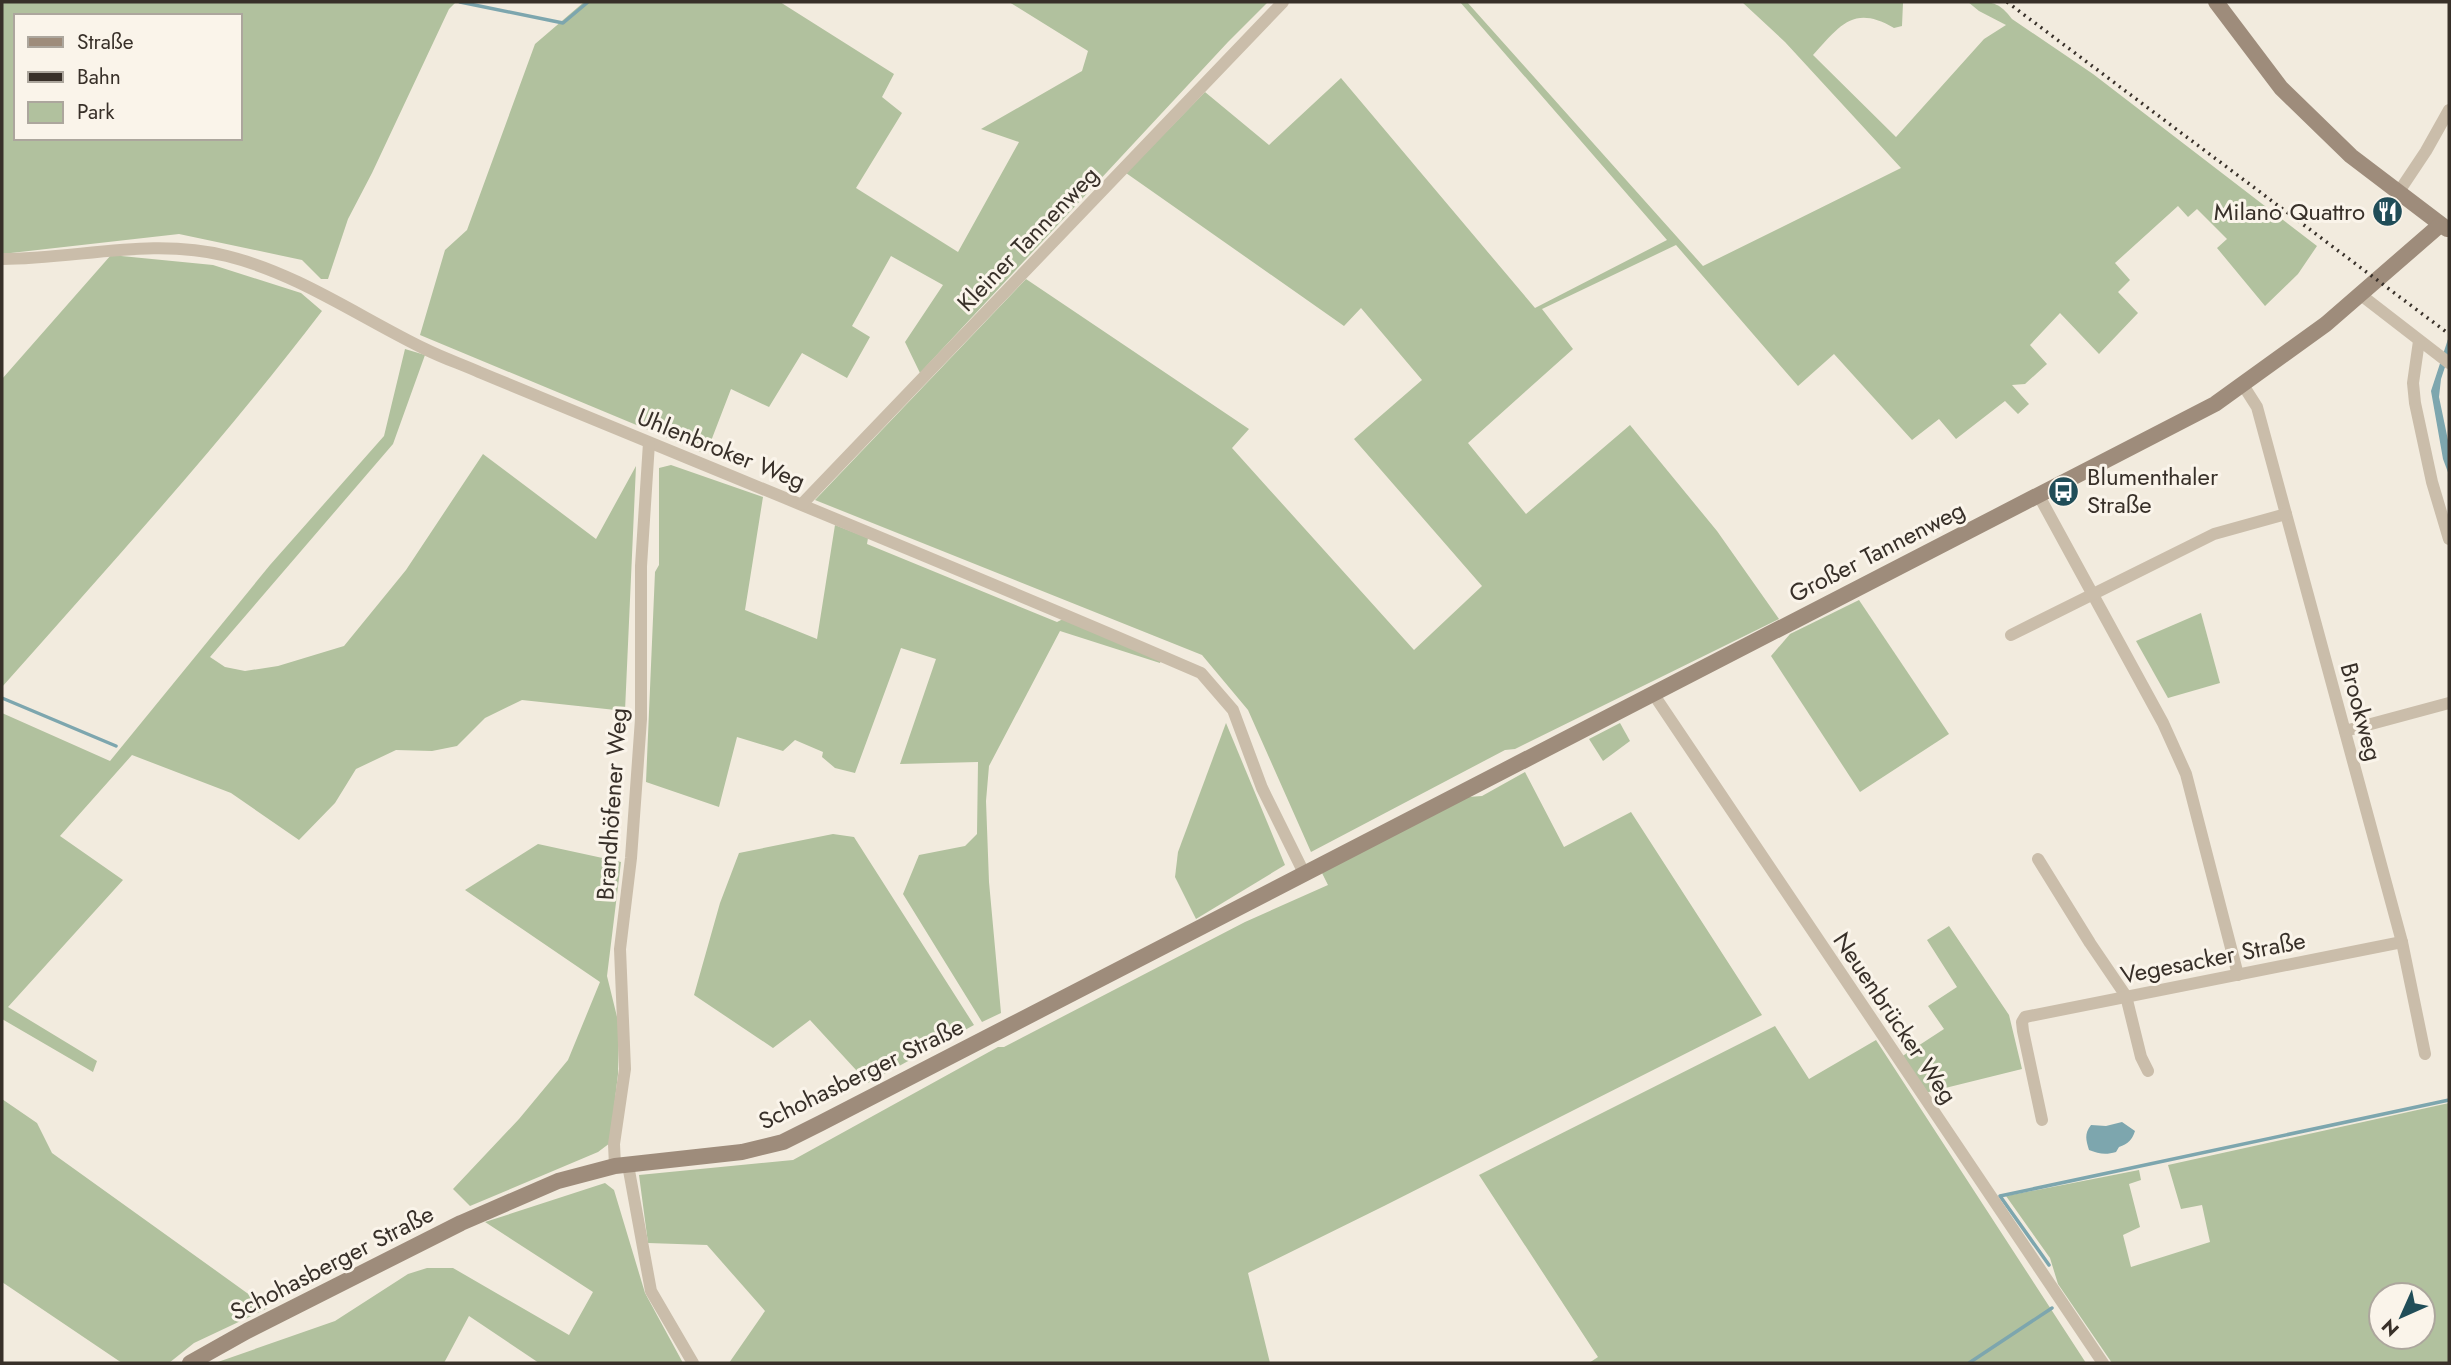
<svg xmlns="http://www.w3.org/2000/svg" width="2451" height="1365" viewBox="0 0 2451 1365" font-family="Jost,sans-serif">
<style>
.green{fill:#b1c19e;fill-rule:evenodd}
.water{fill:#7da6ae}
.lines{fill:none;stroke-linecap:round;stroke-linejoin:round}
.stream{stroke:#7da6ae;stroke-width:3.5}
.street{stroke:#cabdaa;stroke-width:12}
.secondary{stroke:#9e8c7b;stroke-width:16}
.rail{stroke:#383029;stroke-width:3.5;stroke-dasharray:2 5;stroke-linecap:butt}
.labels{text-anchor:middle;stroke-width:6;stroke-linejoin:round;paint-order:stroke}
.poi-label{font-size:24px;fill:#383029;stroke:#faf4ea;text-anchor:end}
.street-label{font-size:24px;fill:#383029;stroke:#faf4ea}
</style>
<rect width="100%" height="100%" fill="#f2ebde"/>
<g class="green">
<path d="M2,2h454l-7,7 -77,164 -24,46 -20,60h-7l-19,-19 -123,-26 -177,20zM16,16h224v122h-224z"/>
<path d="M584,2h196l114,72 -12,23 20,16 -46,75 102,64 61,-110 -38,-13 101,-58 6,-20 -79,-49h259l-40,40 -308,331 -15,-31 38,-57 -52,-29 -39,70 18,11 -23,41 -45,-25 -33,54 -38,-18 -25,65 -286,-119 25,-85 22,-20 68,-186z"/>
<path d="M1460,2h7l236,264 198,-98 -116,-126 -43,-40h163l-2,1 -1,23 -8,2c-41,-24 -54,-2 -81,27l83,82 88,-98 22,-14 -27,-14 -11,-9c22,0 30,-2 44,17l81,55 224,172 -19,28 -33,32 -48,-58 10,-9 -30,-30 -9,8 -10,-11 -63,57 15,17 -12,12 20,21 -39,41 -39,-41 -30,32 17,19 -22,20 -13,1 17,19 -11,10 -13,-13 -49,38 -17,-20 -27,21 -78,-86 -36,32 -122,-141 -134,64 31,40 -105,94 58,71 104,-89 87,106 62,88 -264,130 -10,1 -194,102 -63,-142 -46,-55 -387,-155 211,-221 223,150 -17,19 182,202 68,-64 -128,-147 68,-59 -61,-72 -17,18 -218,-153 79,-81 64,53 72,-67 194,230 132,-68z"/>
<path d="M111,255l102,10 88,28 21,18c-100,131 -211,253 -320,376v-308z"/>
<path d="M405,349l20,6 -32,89 -183,213 15,10 20,4 33,-5 66,-20 62,-76 77,-116 113,85 40,-73 -11,245 -103,-11 -37,18 -28,28 -25,5 -36,-1 -40,19 -21,34 -36,37 -68,-47 -99,-38 -72,81 63,44 -115,127 89,54 -4,11 -91,-53v-306l108,48 160,-196 114,-129z"/>
<path d="M671,465l92,32 -18,113 72,29 18,-114 33,13 -1,6 190,78 10,-5 94,43 -1,3 -100,-32 -71,135 -3,35 3,81 12,131 -19,9 -79,-128 16,-39 46,-9 12,-12 1,-72 -78,2 36,-105 -35,-11 -46,125 -20,-5 -13,-11 1,-5 -28,-12 -12,11 -46,-14 -18,70 -73,-25 9,-210 4,-7v-97z"/>
<path d="M1859,600l90,134 -89,58 -89,-136 19,-22z"/>
<path d="M2201,613l19,70 -52,15 -32,-57z"/>
<path d="M1226,723l59,142 -89,54 -21,-42 3,-25z"/>
<path d="M1620,723l10,18 -27,20 -14,-22z"/>
<path d="M1525,772l39,75 67,-35 131,203 -378,191 -136,67 22,90h-541l36,-52 -58,-66 -59,-2 -9,-68 154,-15 205,-113h6l241,-125 83,-37 -7,-14 147,-74 14,-1z"/>
<path d="M833,834l21,3 120,188 -106,58 -58,-63 -37,28 -79,-53 26,-92 19,-50z"/>
<path d="M538,844l83,18 -14,114 12,49 -1,49 -8,69 -12,9 -128,54 -17,-17 66,-70 49,-59 32,-78 -135,-92z"/>
<path d="M1949,926l60,89 13,54 -97,24 -24,-36 43,-28 -16,-23 29,-19 -30,-47z"/>
<path d="M1775,1026l34,53 67,-39 210,323h-497l9,-6 -119,-182z"/>
<path d="M2,1099l35,24 15,30 216,155 -74,35 -25,20h-47l-120,-81z"/>
<path d="M2449,1103v260h-337l-54,-79 -8,-26 -44,-62 133,-26 2,10 -12,4 11,43 -17,8 8,32 79,-25 -8,-37 -21,4 -13,-44zM2381,1295h42v42h-42z"/>
<path d="M605,1183l9,7 31,103 38,70h-144l-70,-47 -25,47h-229l120,-42 73,-47 19,-6h26l116,67 24,-43 -108,-70z"/>
</g>
<g class="water">
<path d="M2449,336v19l-8,24 -2,18 10,48v30l-6,-16 -12,-68z"/>
<path d="M2122,1122l13,9c-3,9 -7,13 -16,16l-3,5c-10,3 -17,2 -27,-2 -3,-10 -5,-16 2,-25l15,1z"/>
</g>
<g class="lines">
<g class="stream">
<path d="M460,2l103,21 25,-21"/>
<path d="M2,698l114,48"/>
<path d="M2049,1265l-49,-69 449,-96"/>
<path d="M1969,1363l83,-55"/>
</g>
<g class="street">
<path d="M2398,193l28,-42 23,-41"/>
<path d="M2,259c75,0 150,-22 225,-3 72,18 132,61 198,93 18,9 36,15 54,23 241,100 483,197 722,301l32,37 29,78 43,87"/>
<path d="M2361,295l88,68"/>
<path d="M2419,341l-6,42 2,20 17,79 17,57"/>
<path d="M2243,385l14,22 145,535 23,112"/>
<path d="M2039,496l124,227 23,51 52,201"/>
<path d="M802,504l481,-502"/>
<path d="M2011,635l203,-101 72,-20"/>
<path d="M1654,695l449,668"/>
<path d="M2345,731l104,-28"/>
<path d="M2038,859l52,84 36,53 15,61 7,14"/>
<path d="M2042,1120l-19,-89 -1,-9 3,-5 377,-75"/>
<path d="M628,1165l23,126 42,72"/>
<path d="M615,1166l-1,-22 11,-75 -5,-120 11,-91 10,-139v-153l8,-123"/>
</g>
<g class="secondary">
<path d="M2216,2l65,86 70,68 96,73"/>
<path d="M190,1363l57,-32 214,-108 97,-42 57,-15 127,-14 41,-10 38,-19 1394,-719 111,-80 114,-99"/>
</g>
<path class="rail" d="M2007,2l442,332"/>
</g>
<defs>
<symbol id="restaurant-disc" viewBox="-11 -11 22 22"><circle r="9.5" fill="#204d58" stroke="#faf4ea"/><path d="M-5-6h1v4h1v-4h1v4h1v-4h1v5L-1.5 .5V6h-2V.5L-5-1ZM5-6V6H3V1.5H1.5Q1.5-4 5-6Z" fill="#fff"/></symbol>
<symbol id="bus-disc" viewBox="-11 -11 22 22"><circle r="9.5" fill="#204d58" stroke="#faf4ea"/><path d="M-5-6H5V4H4V6H2V4H-2V6H-4V4H-5ZM-3.5-4V0h7V-4ZM-3.5 1.2v1.5H-2V1.2ZM2 1.2v1.5H3.5V1.2Z" fill="#fff"/></symbol>
</defs>
<g fill-rule="evenodd">
<use href="#restaurant-disc" x="2370" y="194" width="35" height="35"/>
<use href="#bus-disc" x="2046" y="474" width="35" height="35"/>
</g>
<g class="labels">
<g class="poi-label">
<text x="2365" y="220">Milano Quattro</text>
<text x="2087" y="485" text-anchor="start">Blumenthaler<tspan x="2087" dy="28">Straße</tspan></text>
</g>
<g class="street-label">
<text transform="translate(1028 239) rotate(-46)" y="8">Kleiner Tannenweg</text>
<text transform="translate(721 449) rotate(22)" y="8">Uhlenbroker Weg</text>
<text transform="translate(1877 552) rotate(-27)" y="8">Großer Tannenweg</text>
<text transform="translate(2361 712) rotate(75)" y="8">Brookweg</text>
<text transform="translate(612 804) rotate(-86)" y="8">Brandhöfener Weg</text>
<text transform="translate(2213 958) rotate(-11)" y="8">Vegesacker Straße</text>
<text transform="translate(1895 1018) rotate(56)" y="8">Neuenbrücker Weg</text>
<text transform="translate(861 1074) rotate(-26)" y="8">Schohasberger Straße</text>
<text transform="translate(332 1263) rotate(-27)" y="8">Schohasberger Straße</text>
</g>
</g>
<rect width="2451" height="1365" fill="none" stroke="#383029" stroke-width="7"/>
<rect x="14" y="14" width="228" height="126" fill="#faf4ea" stroke="#aca69d" stroke-width="2"/>
<rect x="28" y="37" width="35" height="10" fill="#9e8c7b" stroke="#aca69d" stroke-width="2"/>
<text x="77" y="49" font-size="21" fill="#383029">Straße</text>
<rect x="28" y="72" width="35" height="10" fill="#383029" stroke="#aca69d" stroke-width="2"/>
<text x="77" y="84" font-size="21" fill="#383029">Bahn</text>
<rect x="28" y="102" width="35" height="21" fill="#b1c19e" stroke="#aca69d" stroke-width="2"/>
<text x="77" y="119" font-size="21" fill="#383029">Park</text>
<g transform="translate(2402 1316) rotate(225)"><circle r="33" fill="#faf4ea" stroke="#aca69d" stroke-width="2"/>
<path d="M0-5L12 26L0 18L-12 26Z" fill="#204d58"/>
<text y="-10" font-size="19" font-weight="bold" text-anchor="middle" fill="#383029">N</text>
</g>
</svg>
